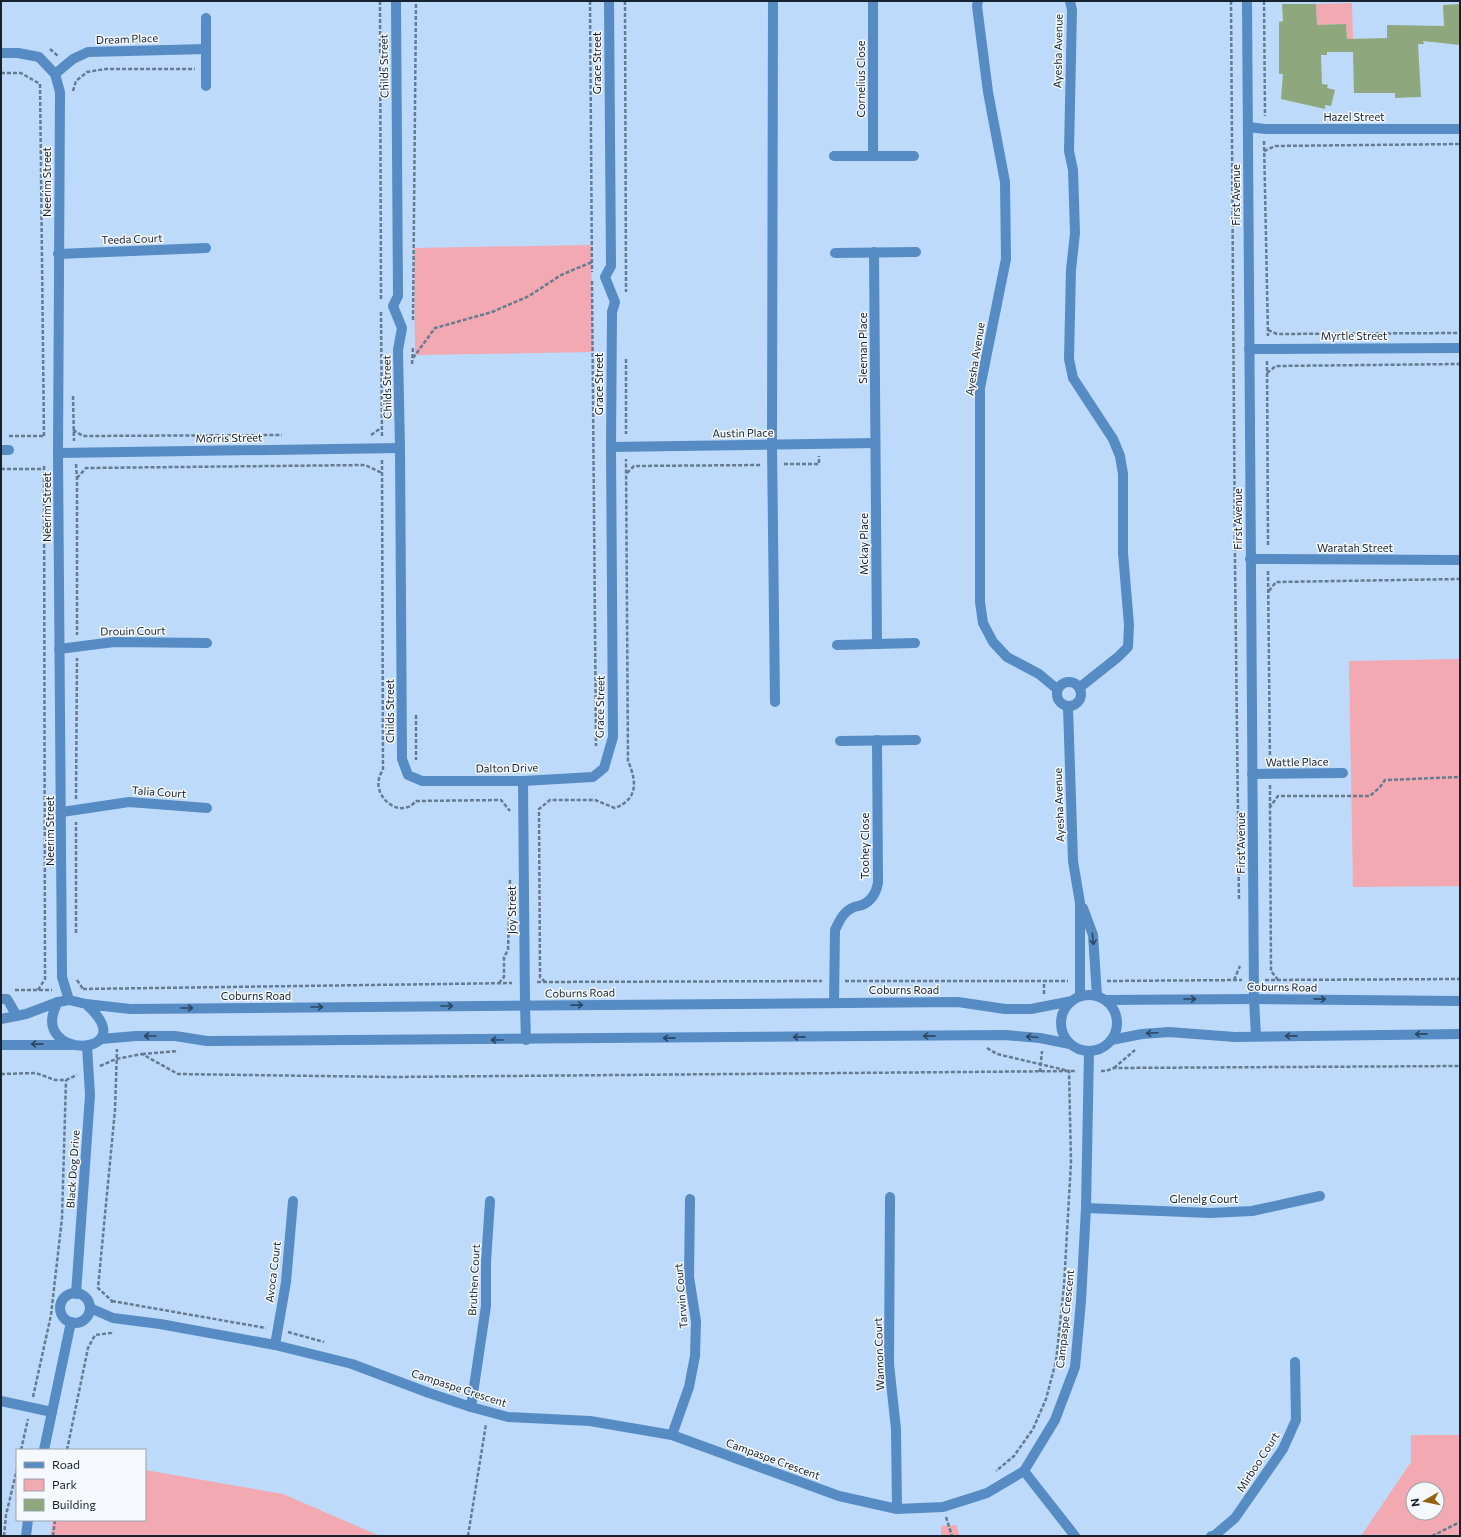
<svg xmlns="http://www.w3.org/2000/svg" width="1461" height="1537" viewBox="0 0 1461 1537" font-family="Commissioner,sans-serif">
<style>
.green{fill:#f2a9b1;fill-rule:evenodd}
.building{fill:#8fa77c}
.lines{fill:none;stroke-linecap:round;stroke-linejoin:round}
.path{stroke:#667b91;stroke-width:2.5;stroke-dasharray:4 2;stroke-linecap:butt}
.minor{stroke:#578bc4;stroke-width:10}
.oneway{stroke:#2c4764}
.labels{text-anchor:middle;stroke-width:3;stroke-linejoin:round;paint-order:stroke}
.street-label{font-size:11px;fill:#152331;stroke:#f5f8fc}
</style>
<rect width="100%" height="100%" fill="#bedafa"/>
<g class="green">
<path d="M1352,3l1,36h-6l-1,-15 -29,1 -1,-21z"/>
<path d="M591,245l2,107 -178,3 -1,-107z"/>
<path d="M1460,659v227l-107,1 -4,-226z"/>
<path d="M1411,1435h49v101h-99l50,-74zM1413,1489h24v24h-24z"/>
<path d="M145,1470l138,24 97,42h-330l3,-16h92z"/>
<path d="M956,1525l4,11h-19v-10z"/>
</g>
<path class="building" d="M1282,4h34l1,21 29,-1 1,15 40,-1v-13l57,1 -1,-21 17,-1v41l-37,-4 1,3h-6l3,53 -26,1v-5h-41l-1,-41h-26v3h-6l1,29 6,1 -1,3 8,2 -4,16 -6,-1v4l-44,-10 2,-25h-4v-52l4,-1z"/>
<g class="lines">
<g class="path">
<path d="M380,1l1,298"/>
<path d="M590,1l2,271"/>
<path d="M625,1l1,291"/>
<path d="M1231,1l4,562 4,338"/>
<path d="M1264,1l1,115"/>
<path d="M50,49l8,7"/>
<path d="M1,73h20l19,11 4,353"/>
<path d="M73,91l3,-10 11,-9 18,-3h90"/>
<path d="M1264,141l4,195"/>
<path d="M1264,151l11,-5 185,-2"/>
<path d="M592,281l4,465"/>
<path d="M381,312l1,125"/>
<path d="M413,320l3,-319"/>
<path d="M1268,330l9,4 183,-1"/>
<path d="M413,358l22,-30 57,-16 37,-16 32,-21 31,-13"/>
<path d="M626,359v75"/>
<path d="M1267,361l1,185"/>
<path d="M412,364l1,-17"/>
<path d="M1267,373l9,-7 184,-2"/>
<path d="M73,396l1,45"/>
<path d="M73,430l10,6 199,-1"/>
<path d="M371,435l10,-7"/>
<path d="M9,436h35"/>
<path d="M382,460l1,310c-2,3 -4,6 -4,9 -4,15 13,34 29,28 2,0 6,-4 8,-6l85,-1 9,11"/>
<path d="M76,464l1,15v156"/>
<path d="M784,464h35v-8"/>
<path d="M1,469h43"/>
<path d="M627,473l7,-7 127,-1"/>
<path d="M77,478l9,-10 279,-3 17,8"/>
<path d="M1268,571l2,191"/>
<path d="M1269,591l7,-9 184,-3"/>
<path d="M416,715v45"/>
<path d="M1270,785v22"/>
<path d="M76,799l1,-141"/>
<path d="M76,933v-111"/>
<path d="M77,980l6,9"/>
<path d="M1234,980l6,-14"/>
<path d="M1265,980l195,-1"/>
<path d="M1278,980l-7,-9 -1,-164 8,-11h92l10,-9 5,-7 75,-3"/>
<path d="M845,981h223"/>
<path d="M1107,981l135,-1"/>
<path d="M537,982l285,-1"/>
<path d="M545,982l-5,-5 -1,-168 11,-9h45l20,8c23,-9 22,-26 13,-47l-2,-302"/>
<path d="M499,983l5,-6v-20l4,-7 2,-71"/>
<path d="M83,989l429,-6"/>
<path d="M15,990h37"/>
<path d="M38,990l7,-11 -1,-515"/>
<path d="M1044,994v-13"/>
<path d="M987,1048l10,6 72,17 2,91 -7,124 -8,75 -10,38 -13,30 -19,27 -18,15"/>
<path d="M142,1054l36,-3"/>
<path d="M100,1066l16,-7 26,-5 36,20 214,3 684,-6"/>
<path d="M1114,1068l21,-18"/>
<path d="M1101,1071h5l8,-3 346,-2"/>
<path d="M1040,1072l2,-21"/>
<path d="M1,1074l35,-1 19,7h11l11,-5"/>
<path d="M112,1301l154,27"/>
<path d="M112,1303v-2l-14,-13 17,-178 2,-61"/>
<path d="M288,1332l36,10"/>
<path d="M33,1397l18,-82 11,-97 4,-138"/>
<path d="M21,1450l7,-31"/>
<path d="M67,1450l21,-102 7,-13 16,-2 1,-3"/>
<path d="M946,1517l6,19"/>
<path d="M4,1536l2,-21 11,-46"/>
<path d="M53,1536l2,-16"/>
<path d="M468,1536l18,-112"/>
<path d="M1432,1536l28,-14"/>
</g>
<g class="minor">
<path d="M396,1l2,295 -5,10 9,22 -4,22 2,98 2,311 6,16 14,6h101l70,-4 11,-9 9,-31 -2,-290 1,-135 3,-10 -10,-25 6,-11 -2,-265"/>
<path d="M773,1l-1,444 3,257"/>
<path d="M873,1v155"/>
<path d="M978,1l-1,5 11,86 17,90 1,77 -26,129v214l3,21 10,19 14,15 32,17 18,15"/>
<path d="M1070,1l2,9 -3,141 4,19 2,63 -4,37 -2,89 4,19 40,61 7,17 3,18v79l6,72 -1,22 -10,10 -39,31"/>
<path d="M1247,1l7,998 2,37"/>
<path d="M206,18v68"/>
<path d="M1,53h17l21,4 16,17 5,18 -2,361 4,524 7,23"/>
<path d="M55,74l18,-15 15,-7 118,-3"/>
<path d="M1248,127l17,2h195"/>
<path d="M834,156h80"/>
<path d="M874,252l3,392"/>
<path d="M835,253l81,-1"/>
<path d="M58,254l148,-6"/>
<path d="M1249,349l211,-1"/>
<path d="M611,447l264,-4"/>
<path d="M1,450h8"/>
<path d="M58,453l342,-5"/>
<path d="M1250,559l210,1"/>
<path d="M837,645l78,-2"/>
<path d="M59,649l55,-7 93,1"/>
<circle cx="1069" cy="694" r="12"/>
<path d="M1068,707l5,154 7,42v93"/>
<path d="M840,741l76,-1"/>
<path d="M1252,774l91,-1"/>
<path d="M523,781l2,225 1,34"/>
<path d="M62,812l67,-10 78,6"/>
<path d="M1083,908l10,27 4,61"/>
<circle cx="1089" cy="1023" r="28"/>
<path d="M1,999h6l10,17"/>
<path d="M1105,1000l149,-1 206,2"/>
<path d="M834,1003l1,-73c4,-8 8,-18 17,-22 3,-2 7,-2 10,-3 10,-4 14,-12 16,-22l-1,-143"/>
<path d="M86,1004c61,55 -61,57 -28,-2l11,-2 17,4 44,5 828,-7 47,7h26l41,-8"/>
<path d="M1,1019l25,-5 32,-12"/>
<path d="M101,1039l35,-3h39l32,5 798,-6 35,3 30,6"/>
<path d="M1111,1040l31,-6 27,-2 66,5 225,-3"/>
<path d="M1,1045h71"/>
<path d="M890,1197l-1,167 7,65 1,80"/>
<path d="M1086,1208l124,5 42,-2 68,-15"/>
<circle cx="75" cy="1308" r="15"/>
<path d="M76,1294l14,-199 -3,-49"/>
<path d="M90,1308l23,10 47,6 115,21 77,19 77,29 42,14 37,10 82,4 82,14 167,61 58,13 46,-2 44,-14 37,-22 31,-51 20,-53 6,-66 5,-93 3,-157"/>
<path d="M275,1345l11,-63 7,-81"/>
<path d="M1,1401l51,11"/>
<path d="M471,1407l15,-101v-44l4,-61"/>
<path d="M672,1435l17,-48 6,-31 1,-35 -7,-44 1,-78"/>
<path d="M44,1450l27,-128"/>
<path d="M1024,1471l51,65"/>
<path d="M26,1536l2,-16"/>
<path d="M1211,1536l4,-1 20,-17 48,-69 13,-29 -1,-58"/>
</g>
</g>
<defs><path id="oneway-shaft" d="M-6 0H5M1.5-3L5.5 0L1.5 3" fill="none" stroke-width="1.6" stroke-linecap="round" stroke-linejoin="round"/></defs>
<g class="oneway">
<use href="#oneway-shaft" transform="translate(1093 939) rotate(83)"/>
<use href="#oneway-shaft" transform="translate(1190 999)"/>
<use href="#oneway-shaft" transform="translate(1320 999) rotate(1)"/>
<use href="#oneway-shaft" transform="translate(577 1005) rotate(-1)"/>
<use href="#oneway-shaft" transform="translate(447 1006)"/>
<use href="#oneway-shaft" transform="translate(317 1007)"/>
<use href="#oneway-shaft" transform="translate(187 1008)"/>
<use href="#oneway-shaft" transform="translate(1152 1033) rotate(177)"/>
<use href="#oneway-shaft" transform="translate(1421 1034) rotate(179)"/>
<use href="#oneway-shaft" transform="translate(150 1036) rotate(180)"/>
<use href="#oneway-shaft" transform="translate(929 1036) rotate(179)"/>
<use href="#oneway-shaft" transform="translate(1291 1036) rotate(179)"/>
<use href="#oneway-shaft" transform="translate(799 1037) rotate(179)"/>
<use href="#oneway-shaft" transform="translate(1032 1037) rotate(-175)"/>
<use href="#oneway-shaft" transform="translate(669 1038) rotate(179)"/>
<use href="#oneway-shaft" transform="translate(497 1040) rotate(180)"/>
<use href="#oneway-shaft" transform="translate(37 1044) rotate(-179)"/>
</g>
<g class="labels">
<g class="street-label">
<text transform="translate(127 39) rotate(-2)" y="4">Dream Place</text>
<text transform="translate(1058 51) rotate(-89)" y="4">Ayesha Avenue</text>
<text transform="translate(597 63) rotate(-90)" y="4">Grace Street</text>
<text transform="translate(384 66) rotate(-91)" y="4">Childs Street</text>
<text transform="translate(861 79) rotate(-90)" y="4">Cornelius Close</text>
<text x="1354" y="121">Hazel Street</text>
<text transform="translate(47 182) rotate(-90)" y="4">Neerim Street</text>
<text transform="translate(1236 195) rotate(-90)" y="4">First Avenue</text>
<text transform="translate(132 239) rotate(-2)" y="4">Teeda Court</text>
<text x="1354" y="340">Myrtle Street</text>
<text transform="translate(863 348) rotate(-90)" y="4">Sleeman Place</text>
<text transform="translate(975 359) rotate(-81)" y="4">Ayesha Avenue</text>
<text transform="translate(599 384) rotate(-90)" y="4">Grace Street</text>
<text transform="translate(387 387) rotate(-91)" y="4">Childs Street</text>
<text transform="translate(743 433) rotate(-1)" y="4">Austin Place</text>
<text transform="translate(229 438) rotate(-1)" y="4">Morris Street</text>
<text transform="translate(47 507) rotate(-90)" y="4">Neerim Street</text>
<text transform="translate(1238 519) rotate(-90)" y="4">First Avenue</text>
<text transform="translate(864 544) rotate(-90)" y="4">Mckay Place</text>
<text x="1355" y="552">Waratah Street</text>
<text transform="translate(133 631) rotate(-1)" y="4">Drouin Court</text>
<text transform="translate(600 707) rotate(-89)" y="4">Grace Street</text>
<text transform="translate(390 711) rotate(-90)" y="4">Childs Street</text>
<text transform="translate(1297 762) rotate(-1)" y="4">Wattle Place</text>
<text transform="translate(507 768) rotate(-1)" y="4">Dalton Drive</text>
<text transform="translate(159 792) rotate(4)" y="4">Talia Court</text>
<text transform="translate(1059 805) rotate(-92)" y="4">Ayesha Avenue</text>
<text transform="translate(50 831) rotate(-90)" y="4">Neerim Street</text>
<text transform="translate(1241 843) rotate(-90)" y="4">First Avenue</text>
<text transform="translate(865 846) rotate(-90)" y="4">Toohey Close</text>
<text transform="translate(512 910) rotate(-90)" y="4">Joy Street</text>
<text transform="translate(1282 987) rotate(1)" y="4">Coburns Road</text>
<text x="904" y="994">Coburns Road</text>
<text transform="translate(580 993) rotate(-1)" y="4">Coburns Road</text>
<text x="256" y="1000">Coburns Road</text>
<text transform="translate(73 1169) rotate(-86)" y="4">Black Dog Drive</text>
<text x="1204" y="1203">Glenelg Court</text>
<text transform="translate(273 1272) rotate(-83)" y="4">Avoca Court</text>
<text transform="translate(474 1280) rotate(-87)" y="4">Bruthen Court</text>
<text transform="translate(681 1296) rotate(-95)" y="4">Tarwin Court</text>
<text transform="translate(1065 1319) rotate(-84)" y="4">Campaspe Crescent</text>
<text transform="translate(879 1354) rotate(-92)" y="4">Wannon Court</text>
<text transform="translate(459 1388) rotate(18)" y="4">Campaspe Crescent</text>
<text transform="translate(773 1459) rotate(20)" y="4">Campaspe Crescent</text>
<text transform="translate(1258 1462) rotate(-57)" y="4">Mirboo Court</text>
</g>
</g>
<rect width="1461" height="1537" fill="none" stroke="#152331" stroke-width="4"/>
<rect x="16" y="1449" width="130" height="72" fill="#f5f8fc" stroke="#9ba3ab"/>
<rect x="24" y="1462" width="20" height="6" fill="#578bc4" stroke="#9ba3ab"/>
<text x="52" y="1469" font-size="12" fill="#152331">Road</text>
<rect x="24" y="1479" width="20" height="12" fill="#f2a9b1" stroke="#9ba3ab"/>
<text x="52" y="1489" font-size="12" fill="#152331">Park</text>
<rect x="24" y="1499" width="20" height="12" fill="#8fa77c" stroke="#9ba3ab"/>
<text x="52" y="1509" font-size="12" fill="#152331">Building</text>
<g transform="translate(1425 1501) rotate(261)"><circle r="19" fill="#f5f8fc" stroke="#9ba3ab"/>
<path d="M0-3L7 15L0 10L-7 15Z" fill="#936111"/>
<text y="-6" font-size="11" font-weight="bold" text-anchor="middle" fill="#152331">N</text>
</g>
</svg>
